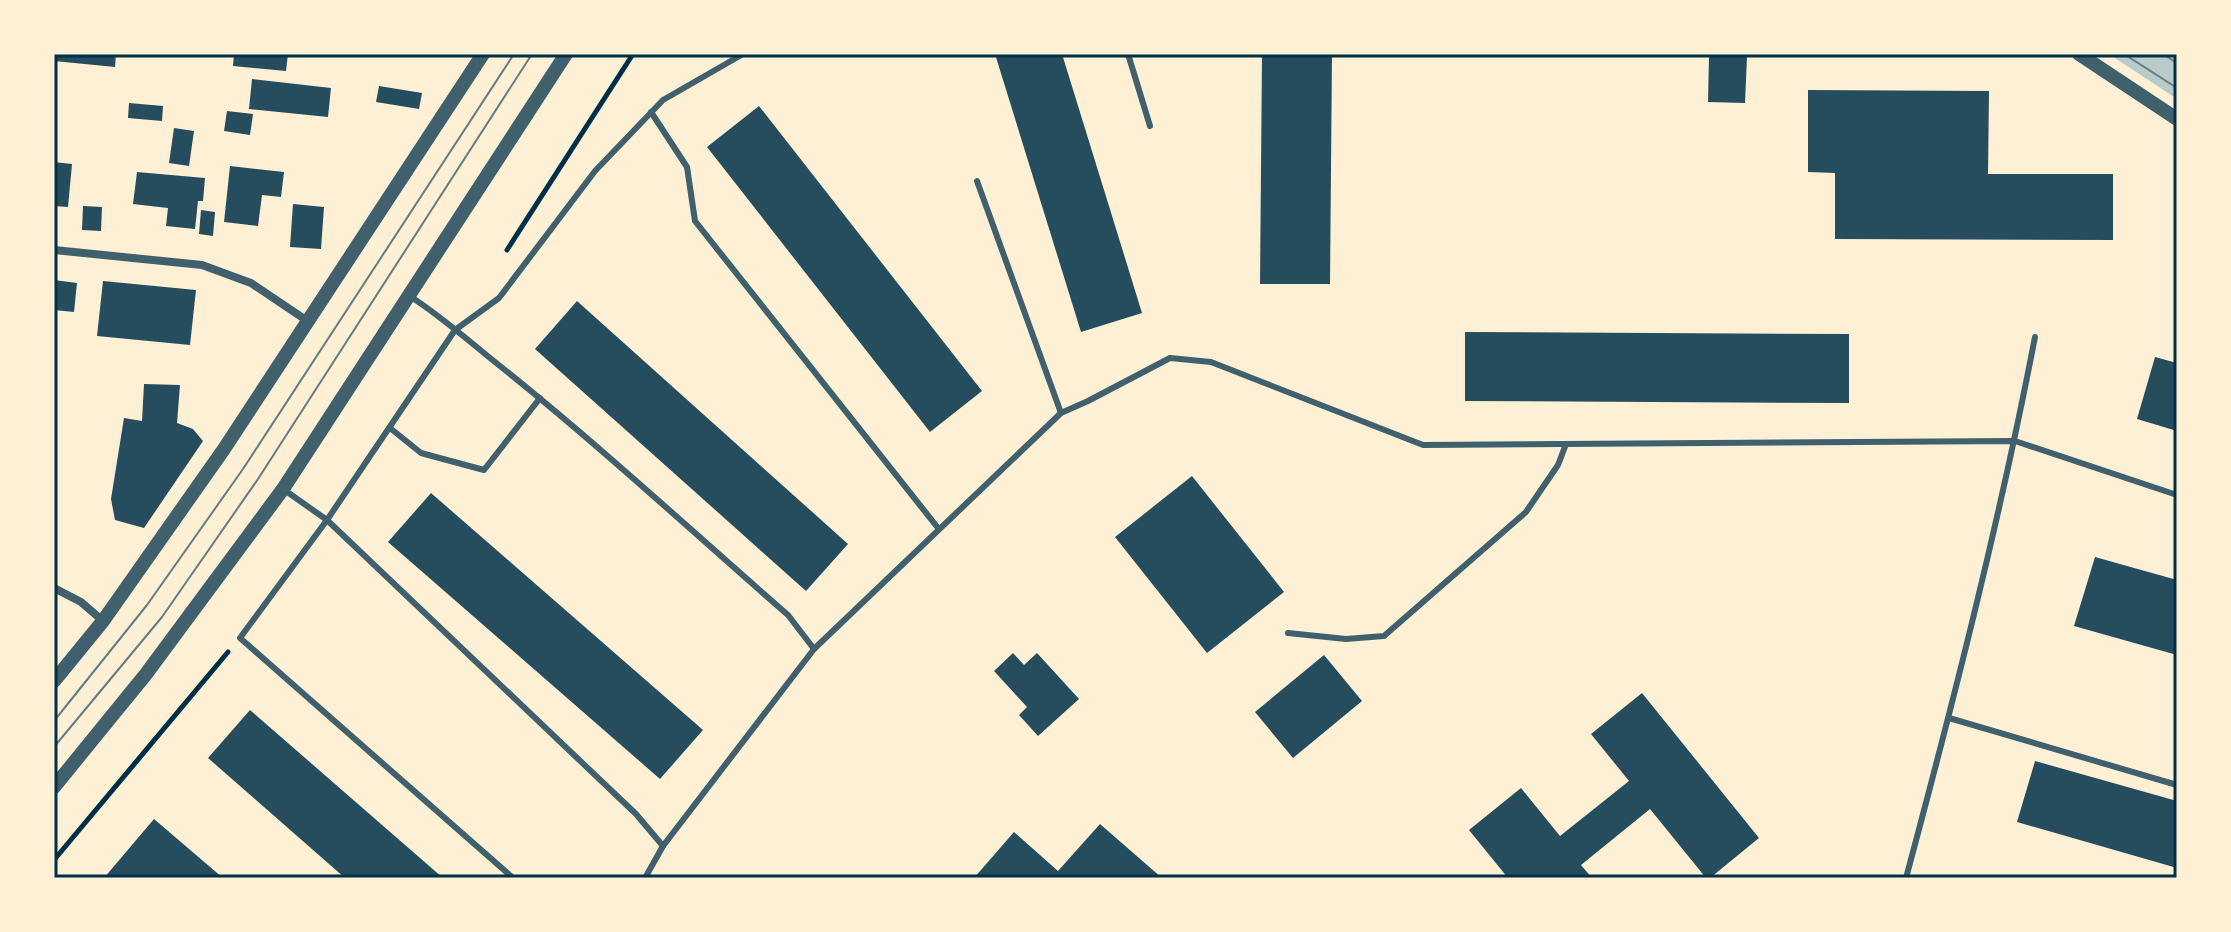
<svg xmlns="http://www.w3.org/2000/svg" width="2231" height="932" viewBox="0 0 2231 932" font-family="'Noto Serif',serif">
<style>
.green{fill:#b9caca}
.building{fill:#264d5e}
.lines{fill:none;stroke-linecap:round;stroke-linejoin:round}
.path{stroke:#003049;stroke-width:5}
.service{stroke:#3f606c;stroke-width:6}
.minor{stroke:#3f606c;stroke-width:8}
.tertiary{stroke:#3f606c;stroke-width:14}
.tram{stroke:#657d81;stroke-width:2}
.neatline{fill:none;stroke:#003049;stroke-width:3}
</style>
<rect width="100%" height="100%" fill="#fdf0d5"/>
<path class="green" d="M2109,54l68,2v43z"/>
<g class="building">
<path d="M54,54h62l-1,13 -61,-6z"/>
<path d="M234,54h54l-2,17 -53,-5z"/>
<path d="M995,54h67l80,259 -61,19z"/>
<path d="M1262,54h70l-2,230h-70z"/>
<path d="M1709,56l38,1 -2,46 -37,-1z"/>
<path d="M252,79l79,9 -3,29 -79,-8z"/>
<path d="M379,86l43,7 -3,16 -43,-7z"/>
<path d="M1808,90l181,1 -1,83h125v66l-278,-1v-66l-27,-1z"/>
<path d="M129,103l34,3 -1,15 -34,-3z"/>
<path d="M759,106l223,285 -52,41 -223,-285z"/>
<path d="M227,111l26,3 -3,21 -26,-4z"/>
<path d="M174,128l20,3 -5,35 -20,-3z"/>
<path d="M54,162l18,2 -4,43 -14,-1z"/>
<path d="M230,166l54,6 -3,25 -19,-2 -4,31 -34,-4z"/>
<path d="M137,172l68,6 -2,23h-5l-3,28 -29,-3 2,-18 -35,-4z"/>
<path d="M293,204l31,3 -3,42 -31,-2z"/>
<path d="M83,206l19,1 -1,24 -19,-1z"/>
<path d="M201,210l14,2 -2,24 -14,-2z"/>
<path d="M54,280l23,3 -3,29 -20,-2z"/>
<path d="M103,281l93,9 -6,55 -93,-9z"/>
<path d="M577,301l271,243 -42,47 -271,-242z"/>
<path d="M1465,332l384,2v69l-384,-2z"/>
<path d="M2155,357l22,6v68l-40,-12z"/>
<path d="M144,384l36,1 -3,38 16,6 10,12 -59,87 -29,-8 -4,-21 13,-81 18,3z"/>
<path d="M1192,476l92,116 -77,61 -92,-116z"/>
<path d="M431,493l272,237 -43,49 -272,-237z"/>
<path d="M2095,557l82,23v75l-103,-29z"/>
<path d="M1013,653l11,12 13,-12 42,46 -41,37 -19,-21 8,-8 -33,-36z"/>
<path d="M1324,655l38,46 -69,57 -38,-46z"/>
<path d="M1642,693l117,145 -49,40h-4l-56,-69 -69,56 11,13h-84l-39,-48 52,-42 39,48 69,-55 -38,-47z"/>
<path d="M250,710l193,168h-98l-137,-120z"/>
<path d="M2035,761l142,40v67l-160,-46z"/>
<path d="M154,819l69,59h-119z"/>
<path d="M1100,824l62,54h-188l40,-46 44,39z"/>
</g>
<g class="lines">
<g class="path">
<path d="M507,250l126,-196"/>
<path d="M54,860l174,-208"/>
</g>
<g class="service">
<path d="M1128,54l22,72"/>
<path d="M651,112l36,55 8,54 243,307"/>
<path d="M977,181l84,232"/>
<path d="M408,295c35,22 65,50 97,75 97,78 189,163 283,245l26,34"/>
<path d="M390,428l31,25 63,17 56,-72"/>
<path d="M283,489l44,31 309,294 27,32"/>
<path d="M1288,633l58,6 38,-3 142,-124 32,-47 8,-21"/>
<path d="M1949,718l228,67"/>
<path d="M513,878l-273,-240 87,-118 128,-190 44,-32 96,-127 68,-71 80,-46"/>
<path d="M645,878l18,-32 151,-197 247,-236 27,-12 82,-43 41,4 212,83 592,-4 162,54"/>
<path d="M1906,878c48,-179 94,-359 129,-541"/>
</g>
<g class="minor">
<path d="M54,250l148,15 49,18 58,39"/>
<path d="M54,588l27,14 22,19"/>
</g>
<g class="tertiary">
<path d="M2079,54l98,65"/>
<path d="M54,681l49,-60 121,-172 259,-395"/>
<path d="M54,787l92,-113 137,-185 283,-435"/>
</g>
<g class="tram">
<path d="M2124,54l53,34"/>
<path d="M2163,54l14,9"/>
<path d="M54,721l93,-116 96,-136 271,-415"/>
<path d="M54,747l108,-130 96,-138 274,-425"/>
</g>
</g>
<rect width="2231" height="932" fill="none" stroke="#fdf0d5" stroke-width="112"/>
<rect x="56" y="56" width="2119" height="820" class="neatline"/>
</svg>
